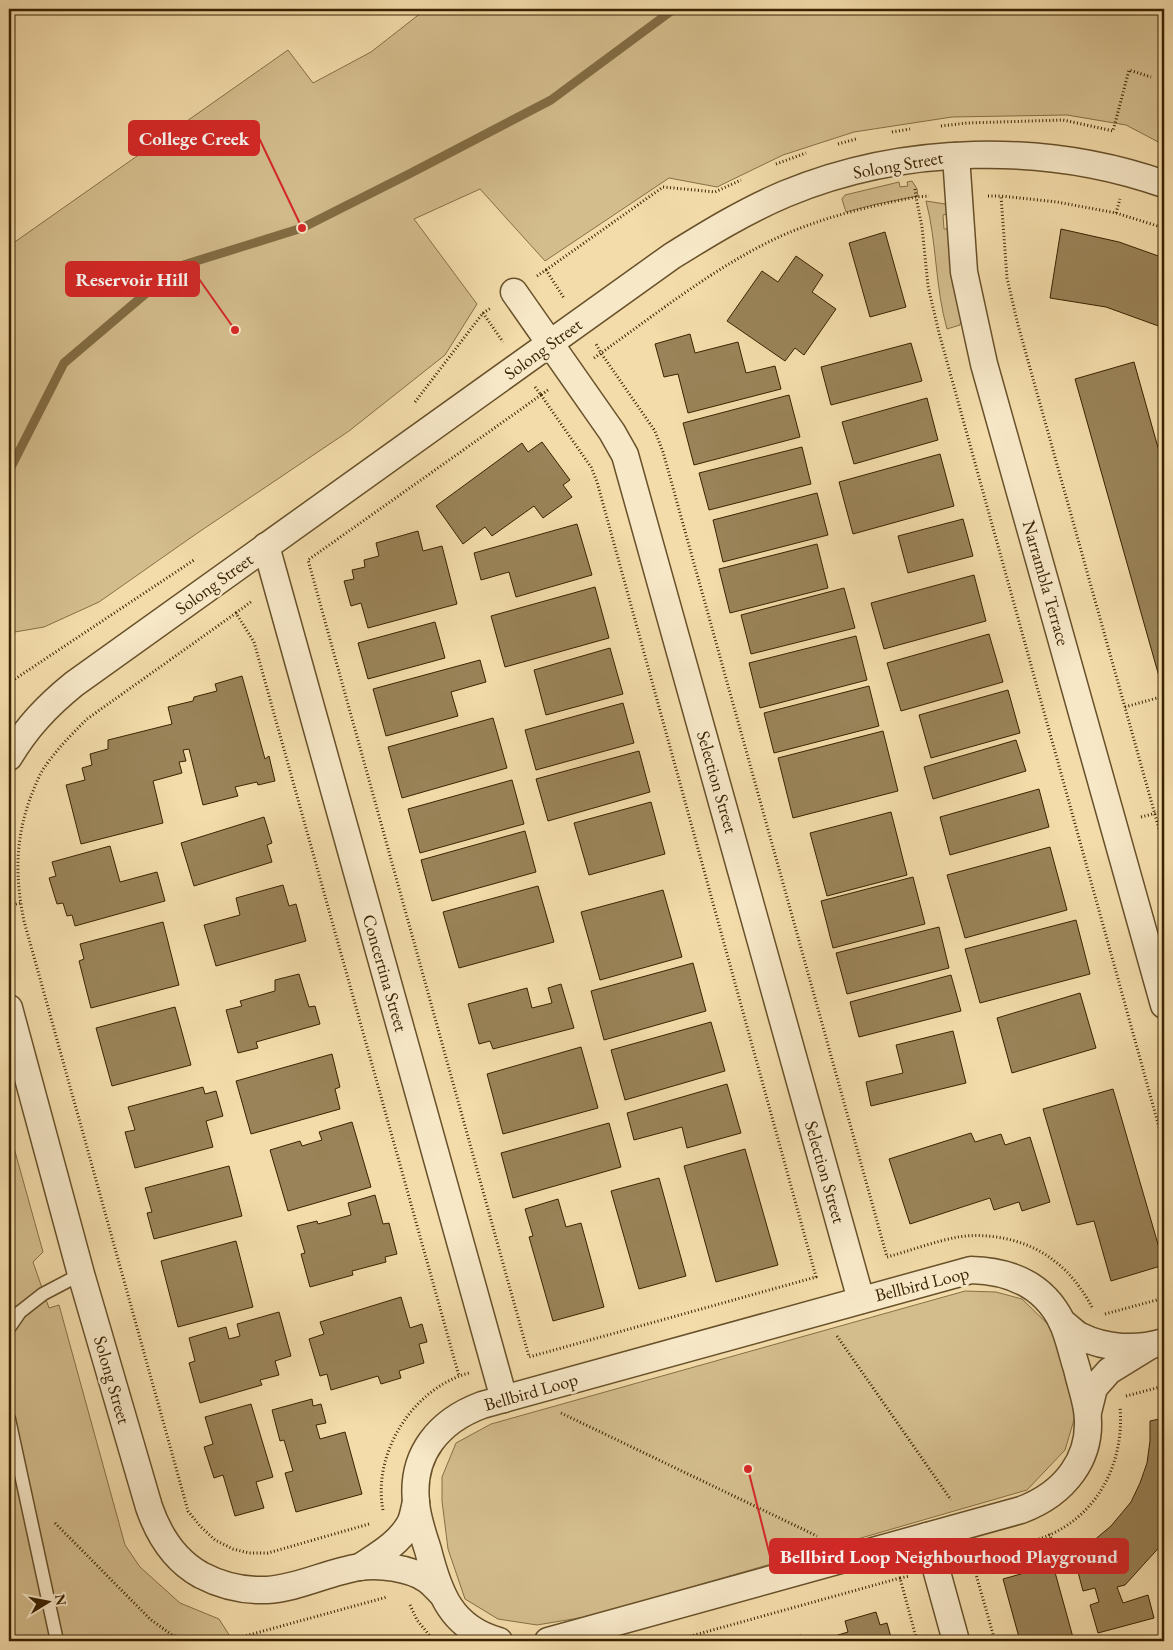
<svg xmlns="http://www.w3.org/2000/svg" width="1173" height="1650" viewBox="0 0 1173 1650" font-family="'EB Garamond',serif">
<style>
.green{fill:#d4bd8d;stroke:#877046}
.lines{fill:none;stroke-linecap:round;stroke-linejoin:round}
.stream{stroke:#836c43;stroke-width:9}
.building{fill:#9a8358;stroke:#3a2300}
.lane-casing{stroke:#68512a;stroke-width:15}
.street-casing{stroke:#68512a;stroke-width:29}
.path{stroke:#3a2300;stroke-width:3;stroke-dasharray:1 2.5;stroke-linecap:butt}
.lane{stroke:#f7e8c8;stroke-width:12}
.street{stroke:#f7e8c8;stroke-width:26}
.labels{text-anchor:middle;stroke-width:5;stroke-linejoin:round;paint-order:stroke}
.street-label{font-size:18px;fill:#3a2300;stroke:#f7e8c8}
.leader{fill:none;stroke:#d62828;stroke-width:2}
.callout-dot{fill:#d62828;stroke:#f7e8c8;stroke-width:2}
.callout{fill:#d62828;stroke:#d62828;stroke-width:2}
.callout-label{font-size:19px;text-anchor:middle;font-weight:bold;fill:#fff}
</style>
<rect width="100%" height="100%" fill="#f3dcaa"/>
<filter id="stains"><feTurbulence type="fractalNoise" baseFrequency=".004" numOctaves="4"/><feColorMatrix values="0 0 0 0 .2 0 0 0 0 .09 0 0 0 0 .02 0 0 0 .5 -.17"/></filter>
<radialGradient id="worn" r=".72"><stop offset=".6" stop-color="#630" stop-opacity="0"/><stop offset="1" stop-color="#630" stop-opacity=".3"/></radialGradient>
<g class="green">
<path d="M426,9h738v136l-38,-20 -59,-10 -115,2 -98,15 -71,23 -66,32 -48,-9 -124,83 -65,-72 -66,30 63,85 -32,51 -96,76 -153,103 -97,68 -55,25 -35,6v-387l279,-196 25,33 58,-31z"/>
<path d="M912,181l5,8 1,7 -41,8 -31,8 -4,-13 3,-4 54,-13 1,5 8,-1 -1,-4z"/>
<path d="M926,201l19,3 3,10 -5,1 1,14h5l7,69 5,22 -1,5 -13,4c-12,-42 -10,-86 -21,-128z"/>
<path d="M9,1130l34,122 -10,10 16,46 10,-3 66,240 15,22 40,36 39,16 14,22h-224z"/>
<path d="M965,1291l31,1 26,7 35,34 22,70 -14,47 -38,40 -436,126 -54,9 -39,-6 -33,-20 -17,-50 -6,-48v-24l14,-34 35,-19z"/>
</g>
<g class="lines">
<path class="stream" d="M9,471l55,-108 113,-96 125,-39 109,-55 140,-73 123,-91"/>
</g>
<g class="building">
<path d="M1061,229l58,13 45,16v70l-58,-21 -56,-9z"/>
<path d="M885,232l21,75 -36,10 -21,-74z"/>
<path d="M796,256l27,19 -11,17 24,17 -32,46 -9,-7 -10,13 -58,-40 35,-50 16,11z"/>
<path d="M690,334l5,19 43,-11 8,31 29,-7 6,23 -93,24 -10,-39 -14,3 -9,-33z"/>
<path d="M911,343l11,38 -91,24 -10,-38z"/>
<path d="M1134,362l30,107v217l-2,1 -87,-308z"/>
<path d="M789,395l11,42 -106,28 -11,-42z"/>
<path d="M927,398l11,42 -84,24 -12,-42z"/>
<path d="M542,442l28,38 -7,5 9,12 -29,21 -9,-12 -42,30 -7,-9 -22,17 -27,-38 86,-63 6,9z"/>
<path d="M802,447l9,37 -102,26 -10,-37z"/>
<path d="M940,454l14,52 -101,28 -14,-52z"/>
<path d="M817,493l11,42 -105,27 -10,-42z"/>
<path d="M963,519l10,37 -65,17 -10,-37z"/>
<path d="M577,524l15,51 -76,22 -7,-25 -28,8 -7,-27z"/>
<path d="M418,531l5,20 19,-5 15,58 -89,24 -7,-25 -10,3 -7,-25 10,-2 -2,-9 13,-3 -1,-7 15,-4 -3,-13z"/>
<path d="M817,544l11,44 -98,25 -11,-44z"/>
<path d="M974,575l12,46 -102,28 -13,-46z"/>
<path d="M595,587l14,51 -104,29 -14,-51z"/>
<path d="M844,588l11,40 -104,26 -10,-39z"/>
<path d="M435,622l10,36 -77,21 -10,-36z"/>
<path d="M989,634l14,48 -102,29 -14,-48z"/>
<path d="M856,636l11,44 -107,28 -11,-45z"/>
<path d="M610,648l13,46 -77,21 -12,-45z"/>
<path d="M480,660l6,22 -35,10 7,24 -72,20 -13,-47z"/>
<path d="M242,676l23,83 4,-3 6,25 -17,4 -1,-3 -22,5 3,9 -35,9 -14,-56 -6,1 3,11 -7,1 3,11 -29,8 10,42 -82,21 -15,-59 19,-5 -3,-12 10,-3 -2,-11 18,-5v-9l64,-16 -4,-17 25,-6 1,-4 23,-6 -2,-7z"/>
<path d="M869,686l10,40 -105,27 -10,-40z"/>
<path d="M1008,690l12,43 -89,25 -12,-43z"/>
<path d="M623,703l11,40 -98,27 -11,-40z"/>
<path d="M493,718l14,50 -105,30 -14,-51z"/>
<path d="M883,731l15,60 -105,27 -15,-60z"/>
<path d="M1016,740l10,31 -93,28 -9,-32z"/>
<path d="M639,751l11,41 -102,29 -12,-42z"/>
<path d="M512,780l12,44 -104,29 -12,-44z"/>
<path d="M1039,789l10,38 -99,28 -10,-38z"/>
<path d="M651,802l14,52 -76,21 -15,-52z"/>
<path d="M891,812l16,63 -80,21 -17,-63z"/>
<path d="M264,817l8,26 -5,2 5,17 -78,24 -13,-43z"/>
<path d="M525,831l11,41 -104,29 -11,-41z"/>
<path d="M110,846l10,36 37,-10 8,29 -90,25 -3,-11 -5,1 -4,-13 -6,1 -8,-26 7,-2 -4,-14z"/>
<path d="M1050,847l17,63 -102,28 -18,-63z"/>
<path d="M913,877l12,47 -92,24 -12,-47z"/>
<path d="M283,885l6,21 7,-2 10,37 -90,25 -12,-41 36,-10 -4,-17z"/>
<path d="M538,886l16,56 -95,26 -16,-56z"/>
<path d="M663,890l19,67 -82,23 -19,-68z"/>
<path d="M1076,920l14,54 -110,29 -15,-54z"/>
<path d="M163,922l16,63 -88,23 -12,-47 5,-2 -4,-15z"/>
<path d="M939,927l10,41 -102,26 -11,-41z"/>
<path d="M693,963l13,48 -102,29 -13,-49z"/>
<path d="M299,974l10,33 6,-1 5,18 -64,18 2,6 -20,5 -12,-43 16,-4 -2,-5 35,-10v-11z"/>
<path d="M951,975l10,36 -102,26 -9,-35z"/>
<path d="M561,984l13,44 -81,21 -3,-8 -11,3 -11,-40 59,-16 5,20 20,-5 -4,-15z"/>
<path d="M1080,993l16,55 -84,25 -15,-55z"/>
<path d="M175,1007l16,58 -79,21 -16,-58z"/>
<path d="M711,1022l14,49 -100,29 -14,-50z"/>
<path d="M953,1031l13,52 -95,23 -5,-24 37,-9 -7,-28z"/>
<path d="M581,1047l17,61 -95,26 -16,-60z"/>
<path d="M332,1054l8,33 -5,2 5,20 -89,25 -15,-53z"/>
<path d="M727,1084l14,49 -54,15 -5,-21 -48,13 -7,-27z"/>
<path d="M203,1087l2,7 11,-3 7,25 -17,5 7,26 -78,21 -10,-36 10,-2 -7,-23z"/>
<path d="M1113,1089l51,176 -53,16 -17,-60 -17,4 -34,-116z"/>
<path d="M352,1122l19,65 -83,24 -18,-61 30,-9 2,5 20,-6 -3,-8z"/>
<path d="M609,1123l12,44 -108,31 -12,-45z"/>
<path d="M971,1133l4,9 26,-8 4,11 25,-8 20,65 -28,9 -3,-9 -25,8 -4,-12 -80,26 -21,-65z"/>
<path d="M745,1149l33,116 -62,17 -32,-116z"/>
<path d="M229,1166l13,50 -88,23 -7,-26 5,-1 -7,-24z"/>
<path d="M659,1178l27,98 -47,13 -28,-98z"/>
<path d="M375,1195l8,29 6,-1 8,31 -12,3 1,5 -34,9 1,4 -43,12 -9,-33 4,-1 -8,-27 20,-5 1,3 33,-9 -3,-12z"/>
<path d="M558,1199l8,28 15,-4 23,84 -51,14 -24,-84 4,-1 -8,-27z"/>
<path d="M236,1241l17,66 -75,20 -17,-66z"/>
<path d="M401,1297l9,31 12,-4 5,18 -8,2 5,19 -25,8 2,7 -20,6 -3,-8 -47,14 -4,-16 -7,2 -11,-37 15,-5 -4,-12z"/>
<path d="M279,1312l12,44 -16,5 4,14 -19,5 2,5 -62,18 -11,-40 6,-2 -6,-23 37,-11 3,12 11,-3 -3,-12z"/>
<path d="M312,1399l1,7 8,-2 5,19 -10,2 4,14 25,-7 17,62 -66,18 -11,-39 8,-2 -9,-31 -4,1 -8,-31z"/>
<path d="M251,1404l22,73 -17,5 8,26 -29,8 -12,-41 -9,3 -10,-31 9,-3 -8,-27z"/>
<path d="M1164,1418v124l-39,43 -8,2 6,16 25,-8 6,23 -56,15 -8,-28 9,-3 -4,-14 -12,3 -9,-34 37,-31 20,-24 9,-19 7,-20 3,-22v-20z"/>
<path d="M1053,1565l21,76h-54l-17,-62z"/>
<path d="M876,1612l4,13 7,-2 5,18h-69l-1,-1 26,-8 -3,-11z"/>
<path d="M801,1635l2,6h-26z"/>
</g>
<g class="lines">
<defs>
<g id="lane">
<path d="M9,1328l11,-16 23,-18 38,-20"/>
<path d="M9,1419l48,222"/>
</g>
<g id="street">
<path d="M956,156l8,116 20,92 180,641"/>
<path d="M514,292l98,140 13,23 236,845"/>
<path d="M266,546l238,853"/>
<path d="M9,757c18,-30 38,-51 65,-73l598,-428c37,-23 73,-45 113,-62 118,-49 259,-52 379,-10"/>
<path d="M9,1008l72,266 68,233c10,29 25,53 52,68 21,11 42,16 66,15 32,-2 61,-18 93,-23 19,-3 49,1 66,12 5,3 10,9 14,13"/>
<path d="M1062,1322c6,4 12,11 18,14 26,13 57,14 84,6"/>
<path d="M1088,1412l6,-24 15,-17 39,-24"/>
<path d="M927,1536l29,105"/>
<path d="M360,1567c18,-12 38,-23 49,-42 4,-6 5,-16 7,-23"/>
<path d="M499,1641c-48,-13 -60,-48 -71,-91 -5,-16 -11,-32 -12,-48 -5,-48 23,-81 66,-97l489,-135c40,1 73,15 91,52 7,15 10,32 15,47 3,14 8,27 10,41 7,48 -23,84 -66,100l-473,131"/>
</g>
</defs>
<use href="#lane" class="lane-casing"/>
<use href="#street" class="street-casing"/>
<g class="path">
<path d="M941,126l26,-3 96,-3 50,11 16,-61 22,7"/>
<path d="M892,132l18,-3"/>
<path d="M838,144l18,-5"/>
<path d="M776,164l30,-11"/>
<path d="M915,189l1,8 13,-1"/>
<path d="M988,196h13"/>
<path d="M1116,213l4,-14"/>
<path d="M1164,228l-48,-15 -59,-11 -56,-6 6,82 11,47 146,522"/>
<path d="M546,270l117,-83 52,5 26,-12"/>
<path d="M537,276l9,-6 18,28"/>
<path d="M483,313l20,29"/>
<path d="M594,358l7,-5 -5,-9"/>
<path d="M535,387l6,8 7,-5"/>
<path d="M541,395l50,72 6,15 219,795 -287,80 -221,-797z"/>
<path d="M415,402l68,-89 8,-5"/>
<path d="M236,613l16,-12"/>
<path d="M9,683l185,-123"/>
<path d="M1125,707l39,-11"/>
<path d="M1141,817l23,-6"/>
<path d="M9,906l11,-3"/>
<path d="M1092,1307c-10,-18 -22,-35 -39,-47 -25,-20 -64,-28 -95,-23 -22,4 -49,14 -71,20l-224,-805 -8,-21 -54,-78c58,-41 115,-87 180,-117 43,-19 89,-30 135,-39l6,30 6,59 11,47 225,812"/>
<path d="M1105,1314l59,-16"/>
<path d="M837,1336l114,164"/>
<path d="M1126,1396l38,-10"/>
<path d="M561,1413l256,123"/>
<path d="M383,1510c-11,-57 30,-122 86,-137"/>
<path d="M55,1523l95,96 22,16 21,6h34l160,-44"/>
<path d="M369,1524l-101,29h-19l-16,-4 -18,-9 -15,-14 -12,-15 -164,-590c-9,-44 -9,-82 7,-125 4,-9 7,-19 13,-28 12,-18 28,-34 43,-49l149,-106 18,29 205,734"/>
<path d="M1049,1534l17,32"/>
<path d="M900,1578l10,-2"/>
<path d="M410,1605l7,15 17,21"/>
<path d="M673,1641l227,-63 17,63"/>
<path d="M995,1641l-24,-84c24,-6 48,-11 71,-19 55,-20 83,-75 78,-131"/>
</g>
<use href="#lane" class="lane"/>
<use href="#street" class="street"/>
</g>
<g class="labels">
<g class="street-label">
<text transform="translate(898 165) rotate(-10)" y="6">Solong Street</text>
<text transform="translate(543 349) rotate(-36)" y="6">Solong Street</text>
<text transform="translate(1046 583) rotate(74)" y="6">Narrambla Terrace</text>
<text transform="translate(214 584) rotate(-36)" y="6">Solong Street</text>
<text transform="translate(717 782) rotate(74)" y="6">Selection Street</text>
<text transform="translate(385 973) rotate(74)" y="6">Concertina Street</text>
<text transform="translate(825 1172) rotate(74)" y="6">Selection Street</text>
<text transform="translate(922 1284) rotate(-14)" y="6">Bellbird Loop</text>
<text transform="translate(112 1380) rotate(74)" y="6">Solong Street</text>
<text transform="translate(531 1392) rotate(-16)" y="6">Bellbird Loop</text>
</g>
</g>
<path class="leader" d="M302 228L259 138M235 330L199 279M748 1469L770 1556"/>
<g class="callout-dot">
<circle cx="302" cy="228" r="5"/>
<circle cx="235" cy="330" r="5"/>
<circle cx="748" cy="1469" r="5"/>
</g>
<g class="callout">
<rect x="129" y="121" width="130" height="34" rx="5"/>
<rect x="66" y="262" width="133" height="34" rx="5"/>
<rect x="770" y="1539" width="358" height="34" rx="5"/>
</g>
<g class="callout-label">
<text x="194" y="145">College Creek</text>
<text x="132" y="286">Reservoir Hill</text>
<text x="949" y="1563">Bellbird Loop Neighbourhood Playground</text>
</g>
<rect width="1173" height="1650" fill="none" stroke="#f3dcaa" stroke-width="30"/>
<rect x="10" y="10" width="1153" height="1630" fill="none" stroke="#3a2300" stroke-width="2.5"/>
<rect x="15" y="15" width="1143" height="1620" fill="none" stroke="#3a2300"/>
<g transform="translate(48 1602) rotate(80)" stroke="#f7e8c8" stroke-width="4" paint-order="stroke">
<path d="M0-4L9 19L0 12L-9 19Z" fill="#3a2300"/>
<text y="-8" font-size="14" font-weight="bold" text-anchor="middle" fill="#3a2300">N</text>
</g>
<rect width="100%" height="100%" filter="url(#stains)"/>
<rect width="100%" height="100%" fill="url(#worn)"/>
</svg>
